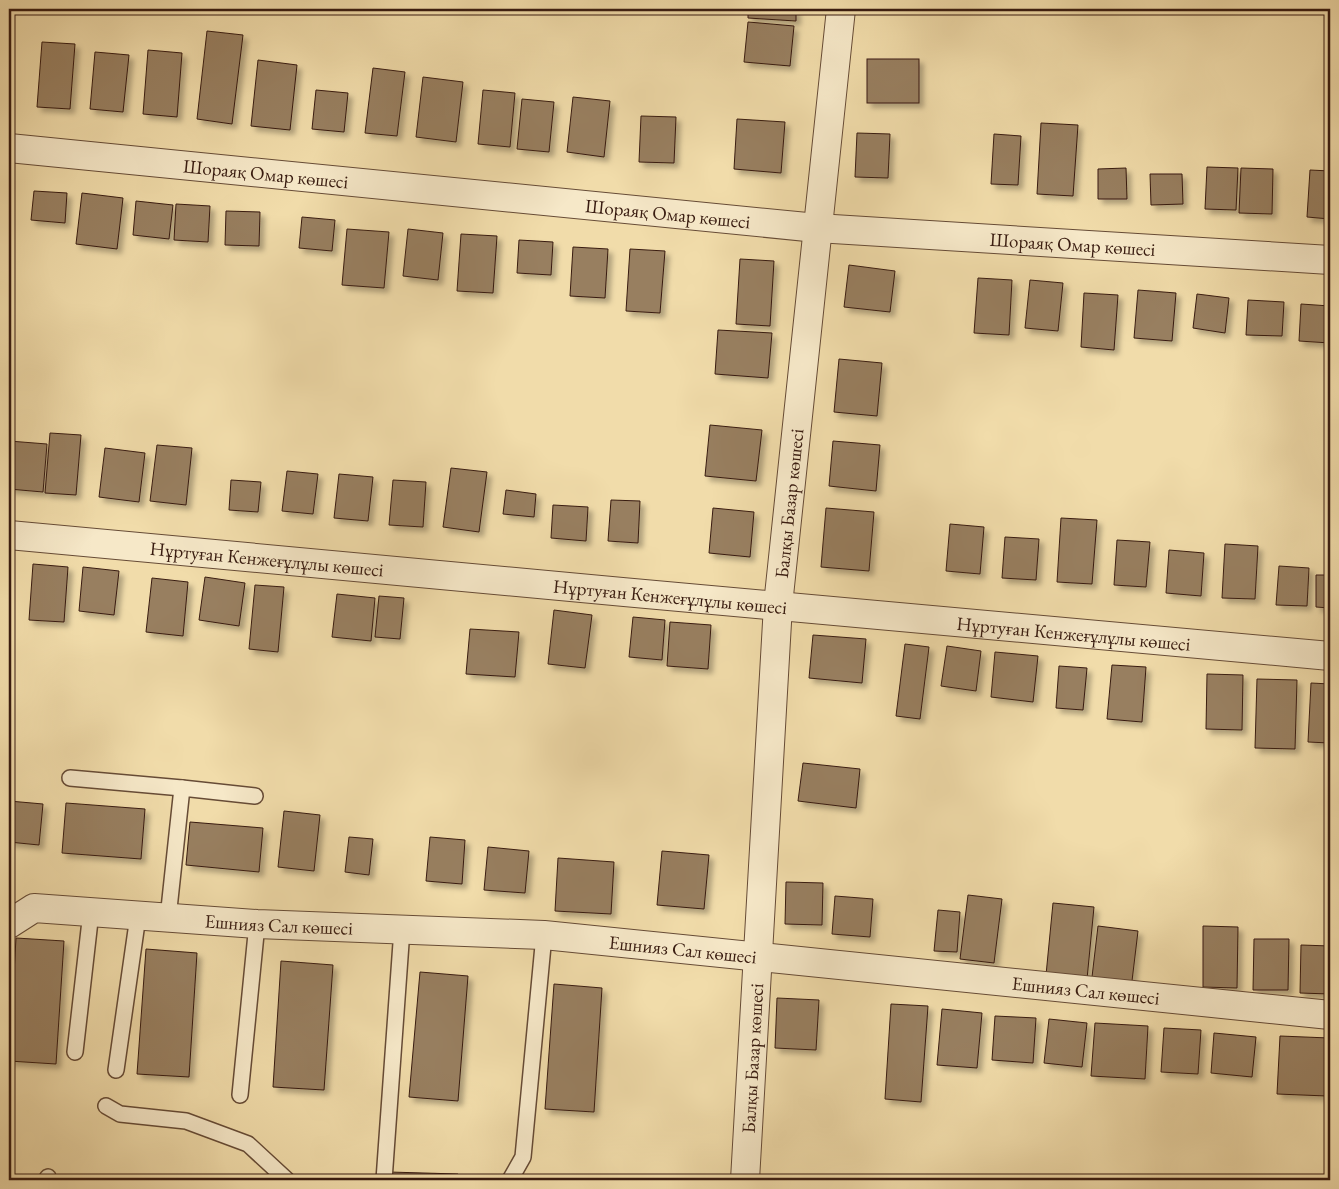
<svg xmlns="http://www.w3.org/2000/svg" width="1339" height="1189" viewBox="0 0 1339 1189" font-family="'EB Garamond',serif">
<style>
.building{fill:#987f60;stroke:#381b10;filter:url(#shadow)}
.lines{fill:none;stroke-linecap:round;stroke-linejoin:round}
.lane-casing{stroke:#664b36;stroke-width:18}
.street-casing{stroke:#664b36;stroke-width:30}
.lane{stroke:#f6e8c8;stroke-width:15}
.street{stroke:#f6e8c8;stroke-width:28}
.labels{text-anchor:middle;stroke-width:4.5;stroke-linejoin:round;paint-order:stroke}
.street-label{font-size:19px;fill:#381b10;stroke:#f6e8c8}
</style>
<defs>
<filter id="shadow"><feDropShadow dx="4.5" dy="4.5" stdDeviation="2.5" flood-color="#0004"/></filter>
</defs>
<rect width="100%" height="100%" fill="#f1dcaa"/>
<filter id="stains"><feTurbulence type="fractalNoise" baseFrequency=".004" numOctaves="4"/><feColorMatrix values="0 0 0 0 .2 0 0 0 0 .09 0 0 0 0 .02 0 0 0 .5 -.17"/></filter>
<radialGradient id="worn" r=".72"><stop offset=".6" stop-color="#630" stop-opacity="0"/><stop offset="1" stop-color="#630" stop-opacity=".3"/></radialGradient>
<g class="building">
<path d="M748,9h48v12l-48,-3z"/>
<path d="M748,22l46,4 -4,40 -46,-4z"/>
<path d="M207,31l36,4 -11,89 -35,-5z"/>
<path d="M42,42l33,2 -5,65 -33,-2z"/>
<path d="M148,50l34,3 -5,64 -34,-3z"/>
<path d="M95,52l34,3 -6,57 -33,-3z"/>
<rect x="867" y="59" width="52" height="44"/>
<path d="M258,60l39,5 -7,65 -39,-4z"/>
<path d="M373,68l32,4 -8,64 -32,-3z"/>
<path d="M423,77l40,5 -7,60 -40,-5z"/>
<path d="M316,90l32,3 -4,39 -32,-3z"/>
<path d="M483,90l32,3 -5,54 -32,-3z"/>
<path d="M573,97l37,4 -6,56 -37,-5z"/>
<path d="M522,99l32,3 -5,50 -32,-3z"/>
<path d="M641,116l35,1 -2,46 -35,-1z"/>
<path d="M737,119l48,3 -4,51 -47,-4z"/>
<path d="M1041,123l37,2 -5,71 -36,-2z"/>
<path d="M857,133l33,1 -2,44 -33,-1z"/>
<path d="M994,134l27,2 -3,49 -27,-1z"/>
<path d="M1207,167l31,1 -2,42 -31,-1z"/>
<path d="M1126,168l1,31h-29v-30z"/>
<path d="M1241,168l32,1 -1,45 -33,-1z"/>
<path d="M1310,170l20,1v48l-23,-2z"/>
<path d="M1150,174h32l1,30 -32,1z"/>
<path d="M34,191l33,2 -2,30 -34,-3z"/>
<path d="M82,193l41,5 -6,51 -41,-5z"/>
<path d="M136,201l37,4 -4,34 -36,-4z"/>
<path d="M176,204l34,2 -2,36 -34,-2z"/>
<path d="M226,211l34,1 -1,34 -34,-1z"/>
<path d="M302,217l33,3 -3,31 -33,-3z"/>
<path d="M347,229l42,3 -5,56 -42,-3z"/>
<path d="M408,229l35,4 -5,47 -35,-4z"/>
<path d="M461,234l36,2 -4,57 -36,-2z"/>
<path d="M519,240l34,2 -2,33 -34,-2z"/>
<path d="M573,247l35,2 -3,49 -35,-2z"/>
<path d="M630,249l35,2 -5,62 -34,-2z"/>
<path d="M740,259l34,2 -4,65 -34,-2z"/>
<path d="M849,265l46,6 -5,41 -46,-5z"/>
<path d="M978,278l34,2 -3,55 -35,-2z"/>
<path d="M1030,280l33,3 -5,48 -33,-3z"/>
<path d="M1138,290l38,3 -4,48 -38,-3z"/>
<path d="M1084,293l34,2 -4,55 -33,-3z"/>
<path d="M1197,294l32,4 -4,35 -32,-5z"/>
<path d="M1248,300l36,2 -2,34 -36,-1z"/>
<path d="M1301,304l29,2v37l-31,-2z"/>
<path d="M718,330l54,3 -4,45 -53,-4z"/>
<path d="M839,359l43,4 -5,53 -43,-4z"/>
<path d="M710,425l52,5 -6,51 -51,-5z"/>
<path d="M50,433l31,2 -5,60 -31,-2z"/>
<path d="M9,441l38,3 -4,48 -34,-3z"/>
<path d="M833,441l47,4 -4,46 -47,-5z"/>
<path d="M157,445l35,3 -6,57 -36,-4z"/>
<path d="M105,448l40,5 -6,49 -40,-5z"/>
<path d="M451,468l36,4 -8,60 -36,-5z"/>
<path d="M287,471l31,3 -5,40 -31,-3z"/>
<path d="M339,474l34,3 -5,44 -34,-3z"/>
<path d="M231,480l30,2 -3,30 -29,-2z"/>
<path d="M393,480l33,2 -3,45 -34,-2z"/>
<path d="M506,490l30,4 -2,23 -31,-3z"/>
<path d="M611,500l29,1 -2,42 -30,-2z"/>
<path d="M553,505l35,2 -2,34 -35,-3z"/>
<path d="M713,508l41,4 -4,45 -41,-4z"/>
<path d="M826,508l48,4 -5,59 -48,-4z"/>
<path d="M1061,518l36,2 -5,64 -35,-2z"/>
<path d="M950,524l34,3 -4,47 -34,-3z"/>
<path d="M1005,537l34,2 -3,41 -34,-2z"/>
<path d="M1117,540l33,2 -4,45 -32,-2z"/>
<path d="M1225,544l33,2 -3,53 -33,-1z"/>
<path d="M1169,550l35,3 -3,43 -35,-3z"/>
<path d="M33,564l35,3 -4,55 -35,-2z"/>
<path d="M1279,566l30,2 -2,38 -31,-1z"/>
<path d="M83,567l36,4 -5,44 -35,-4z"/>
<path d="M1316,575h14v33l-14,-1z"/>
<path d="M205,577l40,6 -6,43 -40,-6z"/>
<path d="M152,578l36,4 -5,54 -37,-4z"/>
<path d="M255,585l29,2 -6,65 -29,-3z"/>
<path d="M337,594l38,4 -4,43 -39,-4z"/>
<path d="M379,596l25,2 -4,41 -25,-2z"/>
<path d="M554,610l38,5 -7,53 -37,-4z"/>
<path d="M633,617l32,3 -3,40 -33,-3z"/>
<path d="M670,622l41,3 -3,44 -41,-3z"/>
<path d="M470,629l49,3 -4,45 -49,-3z"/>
<path d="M813,635l53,4 -4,44 -53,-5z"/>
<path d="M905,644l24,3 -9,72 -24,-3z"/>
<path d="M947,646l34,5 -5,40 -35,-5z"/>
<path d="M995,652l43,4 -5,46 -42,-5z"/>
<path d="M1112,665l34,2 -4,55 -35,-3z"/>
<path d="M1059,666l28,2 -4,42 -27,-2z"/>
<path d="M1207,674l36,1 -1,55 -36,-1z"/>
<path d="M1257,679l40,1 -2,69 -40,-1z"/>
<path d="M1311,683l19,1v59l-22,-1z"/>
<path d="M803,763l57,6 -4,39 -58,-7z"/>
<path d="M9,801l34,3 -4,41 -30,-3z"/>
<path d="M66,803l79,6 -4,50 -79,-6z"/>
<path d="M284,811l36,4 -6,56 -36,-4z"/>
<path d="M190,822l73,6 -4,44 -73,-7z"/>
<path d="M349,837l24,2 -4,36 -24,-3z"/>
<path d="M430,837l35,3 -3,44 -36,-3z"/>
<path d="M488,847l41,4 -4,42 -41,-3z"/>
<path d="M662,851l47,4 -5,54 -47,-4z"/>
<path d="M558,858l56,4 -3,52 -56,-3z"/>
<path d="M786,882l37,1 -1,42 -37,-1z"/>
<path d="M968,895l34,4 -8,64 -34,-4z"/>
<path d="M835,896l38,3 -3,38 -38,-3z"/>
<path d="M1053,903l41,4 -7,72 -41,-4z"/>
<path d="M938,910l22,2 -3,40 -23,-1z"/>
<path d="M1098,926l40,5 -6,50 -40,-4z"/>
<path d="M1203,926l35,1 -1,61 -34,-1z"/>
<path d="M16,938l48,3 -8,123 -47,-3z"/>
<path d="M1254,939h35l-1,51h-35z"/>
<path d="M1301,945l29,1v48l-30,-1z"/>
<path d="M146,949l51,4 -8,124 -52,-3z"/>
<path d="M281,961l52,4 -9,125 -51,-3z"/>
<path d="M420,972l48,4 -10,125 -49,-4z"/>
<path d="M554,984l48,4 -8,124 -49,-3z"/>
<path d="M777,998l42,2 -3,50 -41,-2z"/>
<path d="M891,1004l37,2 -7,96 -36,-3z"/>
<path d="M942,1009l40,4 -5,55 -40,-3z"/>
<path d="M995,1016l41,2 -3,45 -41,-3z"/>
<path d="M1049,1019l38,4 -5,44 -38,-4z"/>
<path d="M1095,1023l53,3 -3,53 -54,-3z"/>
<path d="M1164,1028l37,2 -3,44 -37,-2z"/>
<path d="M1214,1033l42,4 -4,40 -41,-4z"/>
<path d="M1280,1036l49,2 -2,58 -50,-2z"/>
<path d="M389,1172l69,2v6h-69z"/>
</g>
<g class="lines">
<defs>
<g id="lane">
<path d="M70,778l112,10"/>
<path d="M168,918l14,-130 73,8"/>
<path d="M75,1052l16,-140"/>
<path d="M116,1070l22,-154"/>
<path d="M240,1095l17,-171"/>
<path d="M106,1106l14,8 66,7 62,23 39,36"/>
<path d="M46,1180l2,-3"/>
<path d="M384,1180l18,-251"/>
<path d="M510,1180l13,-23 21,-222"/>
</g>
<g id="street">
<path id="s1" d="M9,148l808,80 513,32"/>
<path id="s2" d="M9,535c440,40 881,83 1321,121"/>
<path id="s3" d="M9,924l25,-16 223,16 287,11 786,80"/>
<path id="s4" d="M745,1180l33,-575 63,-596"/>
</g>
</defs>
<use href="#lane" class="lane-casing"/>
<use href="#street" class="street-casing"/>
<use href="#lane" class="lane"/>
<use href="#street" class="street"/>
</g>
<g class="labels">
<g class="street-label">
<text dy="7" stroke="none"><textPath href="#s1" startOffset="258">Шораяқ Омар көшесі</textPath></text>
<text dy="7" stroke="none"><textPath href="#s1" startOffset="662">Шораяқ Омар көшесі</textPath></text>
<text dy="7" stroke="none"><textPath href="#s1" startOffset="1068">Шораяқ Омар көшесі</textPath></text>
<text dy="7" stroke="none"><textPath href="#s4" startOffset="678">Балқы Базар көшесі</textPath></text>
<text dy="7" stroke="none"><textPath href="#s2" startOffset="259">Нұртуған Кенжеғұлұлы көшесі</textPath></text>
<text dy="7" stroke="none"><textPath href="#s2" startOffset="664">Нұртуған Кенжеғұлұлы көшесі</textPath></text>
<text dy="7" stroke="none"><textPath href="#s2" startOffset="1069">Нұртуған Кенжеғұлұлы көшесі</textPath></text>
<text dy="7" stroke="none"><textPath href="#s3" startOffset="275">Ешнияз Сал көшесі</textPath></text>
<text dy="7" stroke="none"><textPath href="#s3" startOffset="680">Ешнияз Сал көшесі</textPath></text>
<text dy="7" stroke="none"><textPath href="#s3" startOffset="1085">Ешнияз Сал көшесі</textPath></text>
<text dy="7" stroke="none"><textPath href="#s4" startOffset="122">Балқы Базар көшесі</textPath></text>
</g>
</g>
<rect width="1339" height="1189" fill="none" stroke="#f1dcaa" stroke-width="30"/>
<rect x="10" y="10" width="1319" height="1169" fill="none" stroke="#381b10" stroke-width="2.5"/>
<rect x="15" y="15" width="1309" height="1159" fill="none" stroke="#381b10"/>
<rect width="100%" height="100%" filter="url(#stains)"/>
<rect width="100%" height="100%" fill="url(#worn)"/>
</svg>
